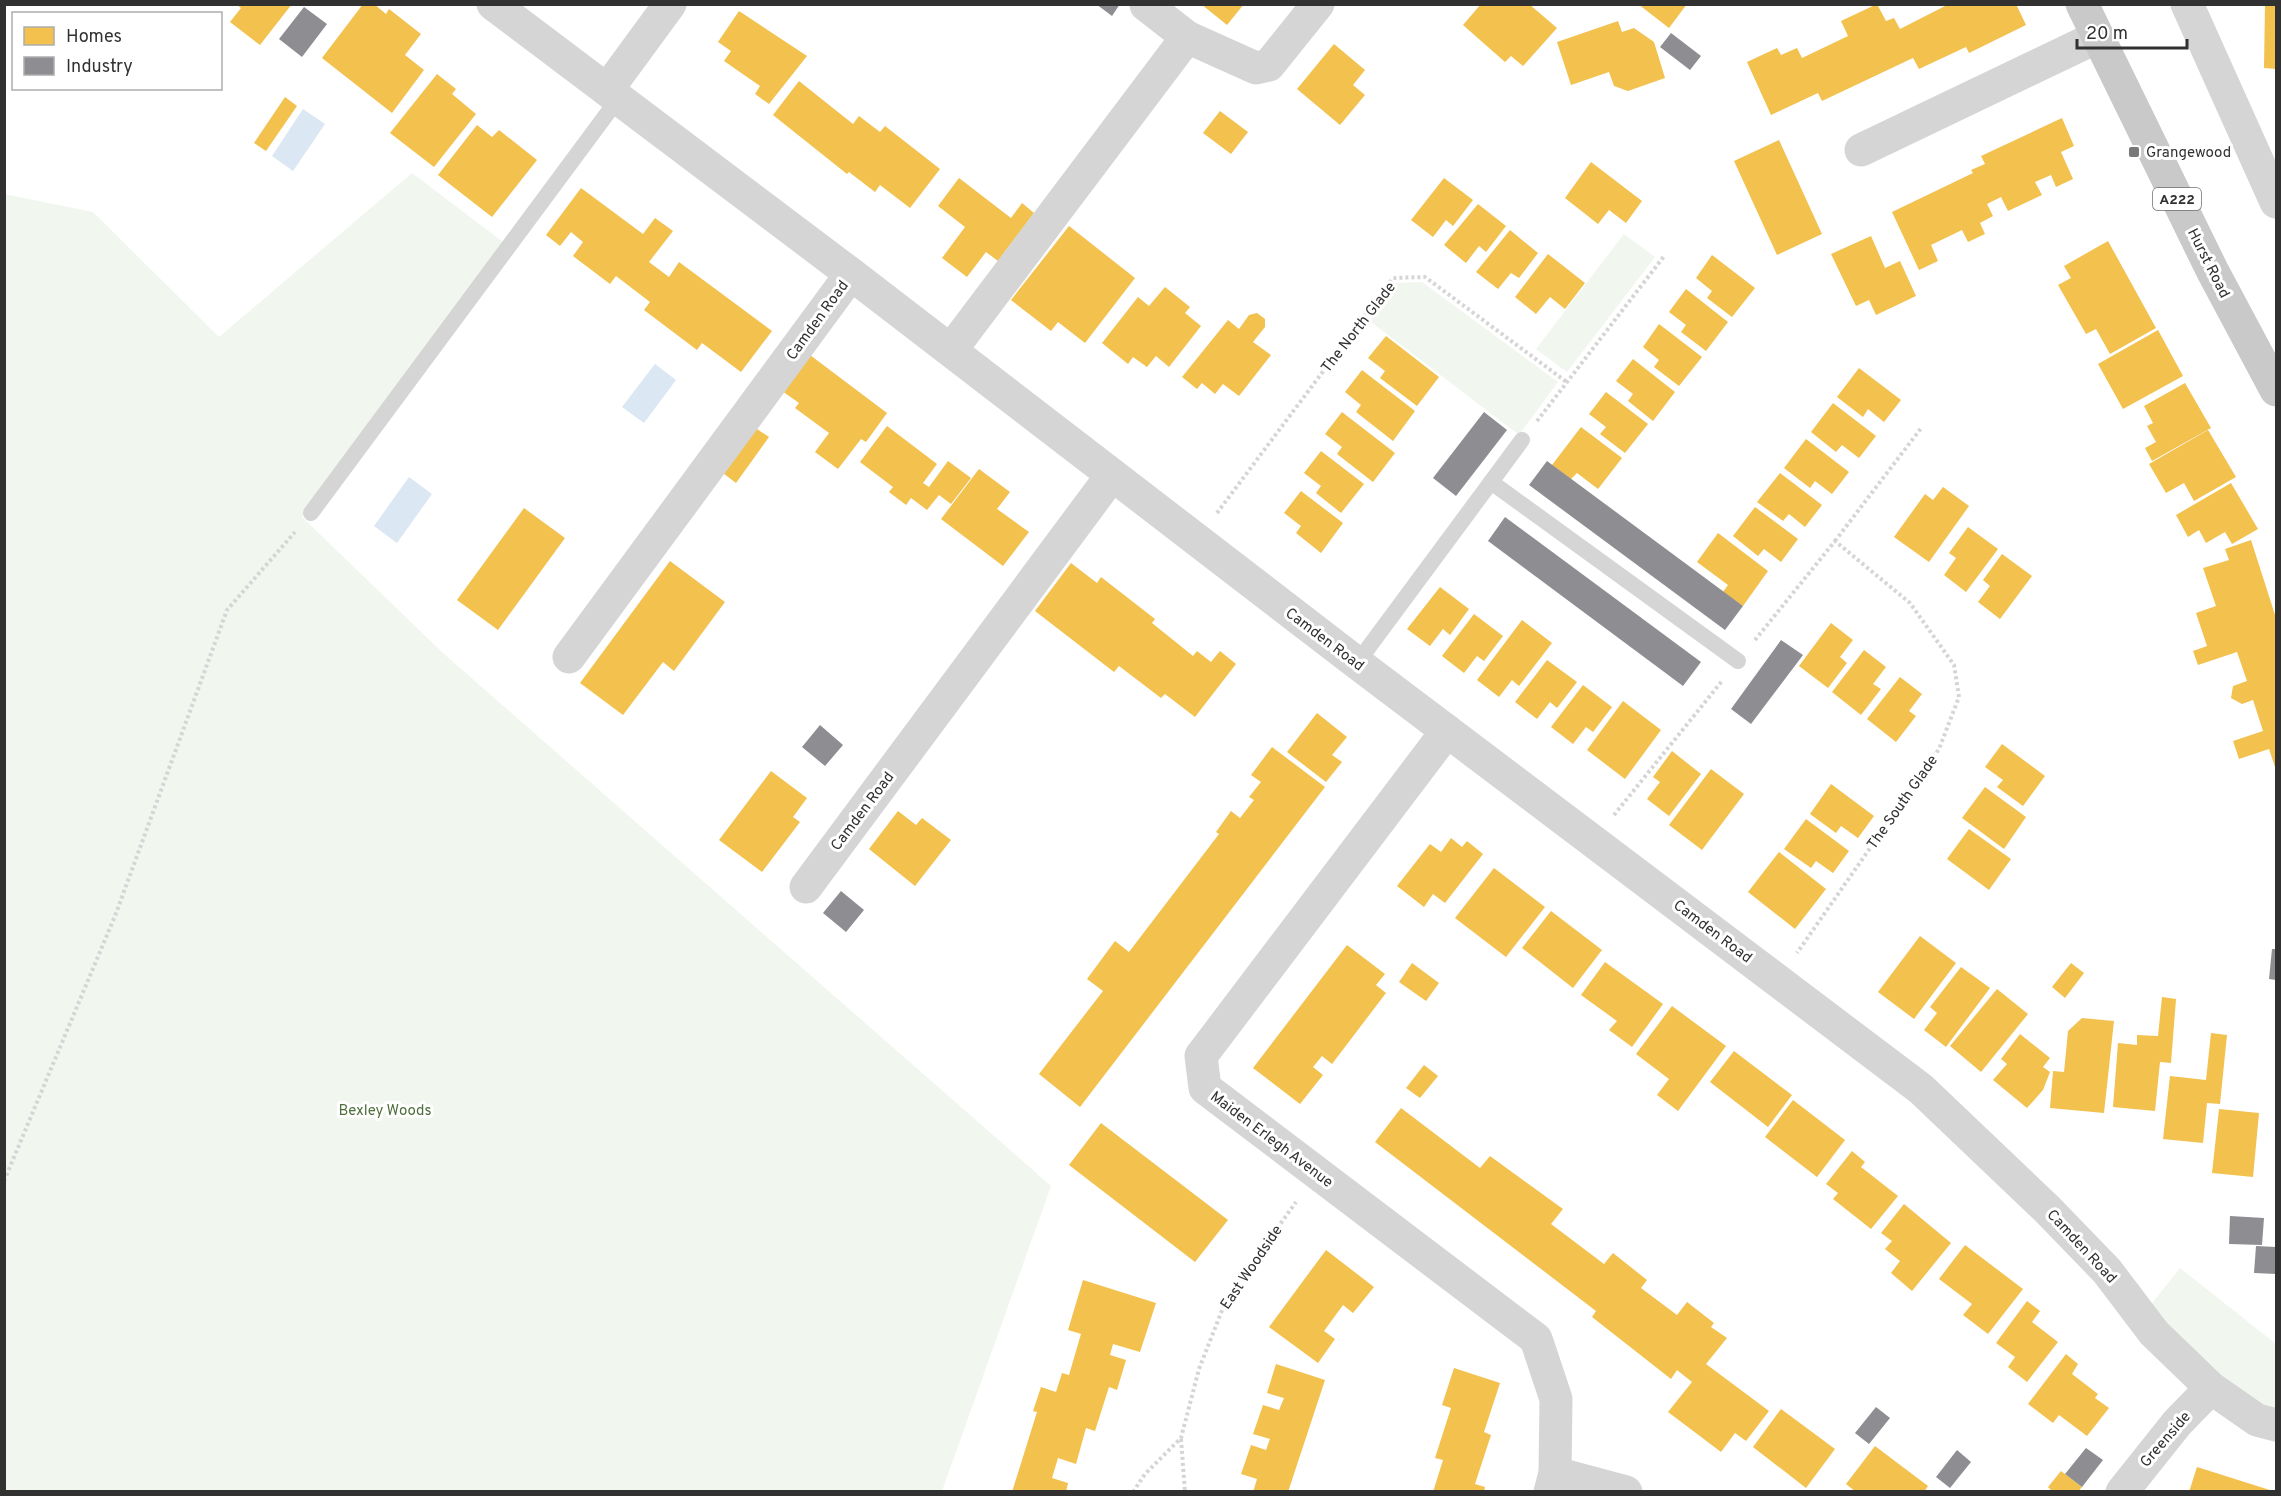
<svg xmlns="http://www.w3.org/2000/svg" width="2281" height="1496" viewBox="0 0 2281 1496" font-family="Overpass,sans-serif">
<style>
.green{fill:#f1f6ee}
.water{fill:#dbe7f3}
.homes{fill:#f2c14e}
.industry{fill:#8d8d92}
.lines{fill:none;stroke-linecap:round;stroke-linejoin:round}
.path{stroke:#d5d5d5;stroke-width:4;stroke-dasharray:3 3;stroke-linecap:butt}
.service{stroke:#d5d5d5;stroke-width:16}
.minor{stroke:#d5d5d5;stroke-width:33}
.primary{stroke:#c9c9c9;stroke-width:33}
.poi-dot{fill:#797979;stroke:#fff;stroke-width:2}
.labels{text-anchor:middle;stroke-width:6;stroke-linejoin:round;paint-order:stroke}
.shield{fill:#fff;stroke:#6f6f6f;stroke-width:1.5}
.shield-label{font-size:14px;font-weight:bold;fill:#313131}
.poi-label{font-size:15px;fill:#313131;stroke:#fff;text-anchor:start}
.street-label{font-size:15px;fill:#313131;stroke:#fff}
.park-label{font-size:15px;fill:#4f6f3d;stroke:#fff}
</style>
<rect width="100%" height="100%" fill="#fff"/>
<g class="green">
<path d="M412,173l99,75 -209,269 141,136 608,533 -109,305h-937l-1,-1297 89,18 126,125z"/>
<path d="M1624,234l31,23 -88,115 -31,-23z"/>
<path d="M1422,282l136,100 -39,53 -152,-116 27,-36z"/>
<path d="M2180,1268l96,76v71l-54,-32 -73,-76z"/>
</g>
<g class="water">
<path d="M303,109l22,15 -32,47 -21,-15z"/>
<path d="M655,364l21,16 -32,43 -22,-16z"/>
<path d="M409,477l23,17 -35,49 -23,-17z"/>
</g>
<g class="homes">
<path d="M236,4h56l-32,41 -30,-23 11,-14z"/>
<path d="M363,4h11l12,10 3,-5 32,25 -16,21 19,15 -32,43 -70,-55z"/>
<path d="M1201,4h43l-17,21z"/>
<path d="M1481,4h48l28,24 -34,38 -12,-10 -6,6 -42,-37z"/>
<path d="M1638,4h49l-18,24z"/>
<path d="M1877,4l9,17 8,-3 6,11 49,-25h67l10,21 -57,28 -3,-6 -47,22 -6,-11 -91,43 -4,-8 -47,22 -24,-53 30,-14 4,7 16,-7 5,10 46,-22 -7,-15z"/>
<path d="M2265,4h11v65l-12,-1z"/>
<path d="M739,11l68,45 -38,48 -14,-10 5,-8 -36,-25 7,-10 -13,-9z"/>
<path d="M1618,21l4,11 12,-4 20,14 11,36 -37,13 -14,-5 -5,-14 -38,13 -14,-43z"/>
<path d="M1334,44l31,26 -12,15 12,10 -25,30 -43,-36z"/>
<path d="M437,74l19,15 -4,5 24,20 -42,53 -44,-34z"/>
<path d="M799,81l54,43 6,-8 21,16 5,-6 55,43 -30,39 -30,-23 -5,7 -26,-20 -2,2 -74,-59z"/>
<path d="M285,97l12,9 -31,45 -12,-8z"/>
<path d="M1220,111l28,21 -17,22 -28,-21z"/>
<path d="M2062,118l12,28 -13,6 12,27 -17,8 -5,-12 -16,7 7,13 -34,16 -7,-14 -14,7 6,12 -13,7 5,11 -17,8 -6,-12 -31,15 7,16 -19,9 -27,-58 81,-39 -2,-3 14,-6 -4,-8z"/>
<path d="M477,125l15,12 7,-7 38,30 -45,57 -54,-42z"/>
<path d="M1779,140l43,94 -45,21 -43,-94z"/>
<path d="M1591,162l51,39 -16,22 -17,-13 -11,14 -33,-26z"/>
<path d="M959,178l52,40 11,-15 12,10 -36,48 -12,-9 -19,25 -25,-19 23,-31 -27,-21z"/>
<path d="M1444,178l29,22 -20,26 -7,-6 -13,17 -22,-17z"/>
<path d="M581,188l62,46 12,-16 18,13 -24,31 20,15 10,-15 93,69 -31,41 -39,-29 -5,7 -53,-40 6,-8 -34,-26 -6,8 -37,-28 10,-14 -12,-10 -11,14 -14,-11z"/>
<path d="M1478,204l28,22 -20,26 -7,-6 -13,17 -22,-18z"/>
<path d="M1069,226l66,52 -50,65 -27,-21 -7,9 -40,-31z"/>
<path d="M1510,230l28,23 -19,25 -8,-5 -13,16 -22,-17z"/>
<path d="M1871,236l14,32 15,-7 16,35 -40,19 -7,-15 -13,6 -25,-52z"/>
<path d="M2108,241l48,87 -46,26 -14,-25 -10,5 -28,-49 13,-7 -7,-12z"/>
<path d="M1548,254l37,29 -20,26 -15,-12 -14,17 -21,-17z"/>
<path d="M1712,255l43,33 -23,29 -25,-19 5,-7 -16,-13z"/>
<path d="M1165,287l25,20 -5,6 16,13 -32,41 -13,-11 -9,11 -14,-10 -5,7 -26,-21 36,-46 11,9z"/>
<path d="M1686,289l42,33 -22,29 -25,-19 5,-7 -17,-13z"/>
<path d="M1257,313l8,6v8l-12,15 18,13 -32,41 -16,-12 -8,10 -13,-11 -5,6 -15,-12 46,-57 11,9 10,-14z"/>
<path d="M1659,324l43,33 -23,29 -25,-19 5,-7 -16,-13z"/>
<path d="M2158,330l25,46 -60,33 -25,-45z"/>
<path d="M1386,336l53,41 -22,29 -37,-28 5,-7 -17,-13z"/>
<path d="M810,355l77,58 -21,29 -5,-3 -23,30 -23,-17 14,-19 -34,-25 4,-5 -17,-12z"/>
<path d="M1633,359l42,33 -22,29 -25,-20 5,-7 -17,-13z"/>
<path d="M1859,368l42,32 -17,22 -16,-13 -5,8 -26,-20z"/>
<path d="M1362,370l53,41 -22,30 -37,-29 5,-7 -16,-13z"/>
<path d="M2185,383l26,45 -59,33 -7,-13 11,-6 -9,-16 6,-3 -9,-17z"/>
<path d="M1606,392l42,32 -23,29 -25,-19 6,-7 -17,-13z"/>
<path d="M1833,403l43,33 -17,22 -17,-13 -6,7 -25,-20z"/>
<path d="M1342,412l53,41 -22,29 -36,-28 5,-7 -17,-13z"/>
<path d="M751,425l18,12 -33,46 -17,-13z"/>
<path d="M887,426l50,38 -14,19 6,4 19,-26 23,17 -20,26 -12,-9 -12,15 -16,-12 -5,7 -17,-13 4,-5 -33,-25z"/>
<path d="M1581,427l41,31 -24,31 -21,-16 -6,6 -19,-14z"/>
<path d="M2208,430l28,47 -42,24 -10,-18 -18,10 -17,-29z"/>
<path d="M1806,439l43,33 -17,22 -17,-13 -5,7 -26,-20z"/>
<path d="M1321,451l43,33 -23,29 -25,-20 5,-7 -17,-13z"/>
<path d="M979,469l31,23 -13,17 32,23 -26,34 -62,-47z"/>
<path d="M1780,473l42,32 -17,22 -16,-13 -6,7 -26,-19z"/>
<path d="M2231,483l27,46 -26,15 -7,-12 -19,11 -7,-13 -11,7 -12,-22z"/>
<path d="M1943,487l26,19 -40,56 -35,-25 31,-43 8,6z"/>
<path d="M1301,491l42,32 -22,30 -25,-20 5,-7 -17,-13z"/>
<path d="M1755,507l43,32 -17,23 -17,-13 -6,7 -25,-20z"/>
<path d="M524,508l41,30 -67,92 -41,-30z"/>
<path d="M1968,527l30,22 -32,43 -22,-17 12,-17 -7,-5z"/>
<path d="M1718,533l50,38 -25,35 -20,-14 5,-7 -31,-23z"/>
<path d="M2251,540l25,78v152l-7,-21 -30,10 -6,-18 30,-10 -10,-31 -11,4 -11,-6 2,-12 14,-5 -10,-29 -39,13 -5,-14 14,-5 -11,-33 20,-7 -13,-38 26,-8 -4,-11z"/>
<path d="M2002,554l30,22 -32,43 -22,-17 12,-16 -7,-6z"/>
<path d="M670,561l55,41 -51,69 -11,-9 -40,53 -43,-32z"/>
<path d="M1071,563l26,20 4,-6 54,42 -3,4 41,33 4,-5 14,11 9,-11 16,13 -41,53 -30,-23 -4,4 -42,-32 -5,6 -79,-61z"/>
<path d="M1440,587l29,22 -19,26 -7,-6 -13,17 -23,-17z"/>
<path d="M1474,614l29,22 -19,25 -7,-5 -13,17 -22,-17z"/>
<path d="M1522,620l30,23 -33,43 -7,-6 -13,17 -22,-17z"/>
<path d="M1831,623l22,17 -13,17 7,6 -19,25 -29,-22z"/>
<path d="M1864,650l22,17 -13,17 8,5 -20,26 -29,-23z"/>
<path d="M1547,660l30,22 -20,26 -7,-6 -13,17 -22,-17z"/>
<path d="M1900,677l22,17 -13,17 7,5 -20,26 -29,-23z"/>
<path d="M1583,685l29,22 -19,25 -7,-5 -13,17 -22,-17z"/>
<path d="M1623,701l38,29 -36,49 -38,-29z"/>
<path d="M1317,713l30,24 -15,18 10,7 -16,20 -39,-30z"/>
<path d="M2002,744l43,32 -22,30 -26,-19 6,-7 -18,-13z"/>
<path d="M1272,747l53,40 -245,320 -41,-33 64,-83 -16,-12 28,-38 14,11 90,-118 -3,-2 15,-21 9,7 14,-18 -5,-3 12,-15 -10,-7z"/>
<path d="M1672,751l29,23 -32,42 -22,-17 13,-17 -7,-5z"/>
<path d="M1711,769l33,25 -42,56 -33,-25z"/>
<path d="M771,771l36,27 -14,19 7,5 -38,50 -43,-32z"/>
<path d="M1831,784l43,32 -16,22 -17,-12 -5,7 -26,-19z"/>
<path d="M1985,787l41,30 -22,32 -42,-31z"/>
<path d="M898,811l18,14 6,-7 29,22 -36,46 -46,-37z"/>
<path d="M1806,819l43,32 -16,22 -17,-12 -5,7 -27,-19z"/>
<path d="M1969,829l42,30 -22,31 -42,-31z"/>
<path d="M1451,838l11,9 5,-6 16,13 -38,49 -12,-9 -9,13 -27,-21 33,-42 11,8z"/>
<path d="M1779,852l47,37 -31,40 -47,-37z"/>
<path d="M1494,868l51,39 -39,50 -51,-39z"/>
<path d="M1551,911l51,39 -29,38 -51,-40z"/>
<path d="M1920,936l36,27 -42,56 -36,-27z"/>
<path d="M1347,945l38,29 -9,11 10,8 -54,71 -10,-8 -9,11 10,8 -23,29 -47,-36z"/>
<path d="M1605,962l58,42 -31,43 -23,-17 8,-9 -36,-26z"/>
<path d="M1412,963l27,20 -13,18 -27,-19z"/>
<path d="M2071,963l13,10 -19,25 -13,-11z"/>
<path d="M1961,967l29,21 -44,59 -22,-17 13,-17 -7,-6z"/>
<path d="M1997,989l31,25 -47,58 -31,-26z"/>
<path d="M2162,997l14,2 -5,64 -11,-1 -5,49 -42,-4 5,-64 19,2v-10l21,1z"/>
<path d="M1672,1006l54,40 -48,65 -21,-16 12,-16 -33,-25z"/>
<path d="M2082,1018l32,3 -10,92 -54,-5 3,-37 11,1 4,-41z"/>
<path d="M2211,1033l16,2 -7,69 -13,-1 -4,40 -40,-4 7,-63 36,4z"/>
<path d="M2020,1034l30,24 -7,9 7,5 -7,18 -16,18 -34,-28 14,-16 -6,-5z"/>
<path d="M1734,1051l58,44 -24,32 -58,-45z"/>
<path d="M1424,1065l14,11 -18,22 -14,-10z"/>
<path d="M1793,1100l52,40 -28,37 -52,-40z"/>
<path d="M1401,1108l79,60 10,-12 73,53 -12,15 53,40 9,-11 34,27 -6,8 36,27 10,-13 27,21 -3,4 16,11 -21,26 63,47 -23,30 -11,-8 -14,19 -53,-40 24,-30 -15,-12 -6,9 -79,-62 4,-6 -221,-169z"/>
<path d="M2219,1109l40,4 -6,64 -41,-4z"/>
<path d="M1101,1123l127,97 -33,42 -126,-97z"/>
<path d="M1852,1151l13,11 -4,5 37,29 -27,33 -38,-30 5,-6 -12,-9z"/>
<path d="M1904,1204l47,39 -39,48 -21,-18 9,-12 -15,-12 7,-8 -11,-8z"/>
<path d="M1965,1245l58,44 -35,45 -25,-19 9,-11 -33,-25z"/>
<path d="M1326,1250l48,37 -21,26 -10,-8 -19,26 11,8 -17,24 -49,-36z"/>
<path d="M1083,1280l73,23 -16,49 -27,-8 -3,11 16,5 -9,30 -8,-3 -14,44 -9,-3 -10,36 -18,-6 -6,20 16,5 -2,9h-54l25,-80 -4,-1 8,-24 15,5 6,-19 7,2 12,-41 -13,-4z"/>
<path d="M2027,1301l13,10 -8,11 26,20 -31,40 -19,-15 7,-10 -19,-14z"/>
<path d="M2066,1354l12,10 -6,10 26,20 -3,4 14,10 -22,28 -28,-21 -6,8 -25,-19z"/>
<path d="M1276,1364l49,16 -37,112h-35l4,-13 -16,-5 10,-29 15,5 4,-11 -17,-5 10,-29 16,5 5,-12 -17,-5z"/>
<path d="M1454,1368l46,15 -16,49 7,3 -16,49 10,3 -1,5h-51l10,-32 -8,-2 16,-50 -9,-3z"/>
<path d="M1781,1409l54,40 -29,39 -53,-41z"/>
<path d="M1875,1446l53,40 -4,6h-68l-10,-8z"/>
<path d="M2197,1467l76,24v1h-84z"/>
<path d="M2061,1471l21,16 -4,5h-25l-5,-5z"/>
</g>
<g class="industry">
<path d="M1096,4h24l-8,12z"/>
<path d="M304,7l23,17 -25,33 -23,-18z"/>
<path d="M1671,33l30,23 -11,14 -30,-23z"/>
<path d="M1484,412l23,18 -51,66 -23,-18z"/>
<path d="M1547,461l196,145 -18,24 -196,-145z"/>
<path d="M1505,517l196,145 -18,24 -195,-145z"/>
<path d="M1781,640l22,15 -52,69 -20,-15z"/>
<path d="M820,725l23,20 -18,21 -23,-19z"/>
<path d="M841,891l23,19 -18,22 -23,-19z"/>
<path d="M2272,949h4v31l-7,-1z"/>
<path d="M2230,1216l34,2 -2,27 -33,-1z"/>
<path d="M2256,1246l20,1v27l-22,-1z"/>
<path d="M1876,1407l14,11 -21,26 -14,-11z"/>
<path d="M2086,1448l17,12 -21,27 -17,-13z"/>
<path d="M1957,1450l14,12 -21,26 -14,-11z"/>
</g>
<g class="lines">
<g class="path">
<path d="M1537,421l128,-166"/>
<path d="M1217,513l176,-235 32,-1 143,106"/>
<path d="M1835,541l87,-114"/>
<path d="M1755,640l80,-99 75,62 44,62 5,32 -20,52 -142,204"/>
<path d="M1614,815l108,-134"/>
<path d="M4,1181l111,-265 112,-306 68,-78"/>
<path d="M1181,1439l4,53"/>
<path d="M1133,1492l12,-18 36,-36 18,-69 27,-69 70,-98"/>
</g>
<g class="service">
<path d="M1522,440l-31,42 247,179"/>
<path d="M311,513l307,-414"/>
<path d="M1357,663l134,-181"/>
</g>
<g class="minor">
<path d="M493,4l358,270 506,389 564,426 127,121 59,61 47,62 57,55 46,32 19,5"/>
<path d="M2187,4l89,198"/>
<path d="M1187,37l69,31 13,-3 49,-61"/>
<path d="M607,90l63,-86"/>
<path d="M1861,150l236,-113"/>
<path d="M951,350l236,-313 -41,-32"/>
<path d="M569,657l282,-383"/>
<path d="M1447,731l-246,325 4,32 331,251 20,60 -1,74 -5,19"/>
<path d="M806,887l306,-412"/>
<path d="M1555,1473l71,19"/>
<path d="M2122,1492l55,-69 34,-35"/>
</g>
<path class="primary" d="M2082,4l130,266 64,120"/>
</g>
<rect class="poi-dot" x="2128" y="146" width="12" height="12" rx="3"/>
<g class="labels">
<rect class="shield" x="2153" y="188" width="48" height="22" rx="4.5"/>
<g class="shield-label">
<text x="2177" y="204">A222</text>
</g>
<g class="poi-label">
<text x="2146" y="157">Grangewood</text>
</g>
<g class="street-label">
<text transform="translate(2209 263) rotate(63)" y="5">Hurst Road</text>
<text transform="translate(817 320) rotate(-54)" y="5">Camden Road</text>
<text transform="translate(1358 327) rotate(-52)" y="5">The North Glade</text>
<text transform="translate(1325 639) rotate(37)" y="5">Camden Road</text>
<text transform="translate(1902 802) rotate(-55)" y="5">The South Glade</text>
<text transform="translate(862 811) rotate(-53)" y="5">Camden Road</text>
<text transform="translate(1713 931) rotate(37)" y="5">Camden Road</text>
<text transform="translate(1272 1139) rotate(37)" y="5">Maiden Erlegh Avenue</text>
<text transform="translate(2082 1246) rotate(47)" y="5">Camden Road</text>
<text transform="translate(1251 1267) rotate(-56)" y="5">East Woodside</text>
<text transform="translate(2165 1439) rotate(-49)" y="5">Greenside</text>
</g>
<g class="park-label">
<text x="385" y="1115">Bexley Woods</text>
</g>
</g>
<rect width="2281" height="1496" fill="none" stroke="#313131" stroke-width="12"/>
<rect x="12" y="12" width="210" height="78" fill="#ffffff" stroke="#adadad" stroke-width="1.5"/>
<rect x="24" y="27" width="30" height="18" fill="#f2c14e" stroke="#adadad" stroke-width="1.5"/>
<text x="66" y="42" font-size="18" fill="#313131">Homes</text>
<rect x="24" y="57" width="30" height="18" fill="#8d8d92" stroke="#adadad" stroke-width="1.5"/>
<text x="66" y="72" font-size="18" fill="#313131">Industry</text>
<path d="M2077 39v9h110v-9" fill="none" stroke="#313131" stroke-width="3"/>
<text x="2086" y="39" font-size="18" fill="#313131" stroke="#ffffff" stroke-width="4.5" paint-order="stroke">20 m</text>
</svg>
